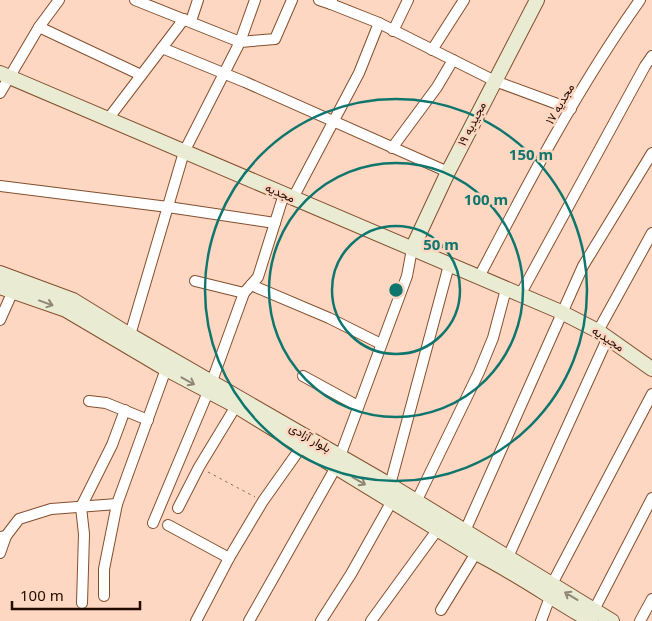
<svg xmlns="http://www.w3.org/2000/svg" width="652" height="621" viewBox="0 0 652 621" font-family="'Noto Sans',Vazirmatn,sans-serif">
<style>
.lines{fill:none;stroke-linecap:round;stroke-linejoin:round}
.street-casing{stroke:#844f2d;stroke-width:12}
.secondary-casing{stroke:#844f2d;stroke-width:16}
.path{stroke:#876a5a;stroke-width:1;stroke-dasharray:2.5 4;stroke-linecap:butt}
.street{stroke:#fff;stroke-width:10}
.secondary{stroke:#e9ebd2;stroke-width:14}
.oneway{stroke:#8f8674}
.ring{fill:none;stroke:#0f766e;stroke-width:2.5}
.labels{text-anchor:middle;stroke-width:5;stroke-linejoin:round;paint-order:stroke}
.street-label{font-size:12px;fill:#200b01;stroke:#fdd7c1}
.centre{fill:#0f766e;stroke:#fdd7c1;stroke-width:2.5}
.ring-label{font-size:15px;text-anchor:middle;font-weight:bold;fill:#0f766e;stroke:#fdd7c1;stroke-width:5;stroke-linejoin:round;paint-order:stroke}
</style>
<rect width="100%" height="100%" fill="#fdd7c1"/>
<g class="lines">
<defs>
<g id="street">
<path d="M135,0l105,42 35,-3 17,-39"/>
<path d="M319,0l12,4"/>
<path d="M332,0l-1,4 48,19 116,58 76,28"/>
<path d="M191,21l7,-21"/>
<path d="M39,27l102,48"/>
<path d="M393,31l15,-31"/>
<path d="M162,48l83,34 203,90"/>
<path d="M432,50l32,-50"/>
<path d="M0,93l39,-66 20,-27"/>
<path d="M108,119l76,-100"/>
<path d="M392,148l45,-61 16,-27"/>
<path d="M0,186l168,21 107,16"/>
<path d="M293,198l66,-125 20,-50"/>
<path d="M479,277c49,-94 99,-190 161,-277"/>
<path d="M195,281l49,12"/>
<path d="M251,285l78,33 52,26"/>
<path d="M520,295l125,-229 7,-10"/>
<path d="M0,320l13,-29"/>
<path d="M598,331l54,-98"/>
<path d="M130,335l54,-183 56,-110 15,-42"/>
<path d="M303,376l55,30"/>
<path d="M212,381l32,-88 14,-16 26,-83"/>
<path d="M89,401l17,2 42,17"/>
<path d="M390,485l59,-220"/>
<path d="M416,502l63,-130 14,-34 13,-49"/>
<path d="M178,508l21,-41 37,-61"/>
<path d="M153,523l55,-131"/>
<path d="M168,525l61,33"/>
<path d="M465,531l118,-265 69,-113"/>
<path d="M0,537l6,-1 13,-17 32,-10 66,-5"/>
<path d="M0,553l6,-17"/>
<path d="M508,557l100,-220"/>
<path d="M104,596v-27l13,-65 49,-135"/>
<path d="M82,603l2,-69 -3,-27 31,-62 13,-35"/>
<path d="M441,610l35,-57"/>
<path d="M594,610l58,-112"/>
<path d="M196,621l33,-63 34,-57 39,-55"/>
<path d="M249,621l87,-154 71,-191 5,-27"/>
<path d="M321,621l30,-47 41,-73"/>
<path d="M371,621l67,-92"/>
<path d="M541,621l9,-24 2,-13 100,-190"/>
<path d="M640,621l12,-22"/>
</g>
<g id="secondary">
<path d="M0,73l561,239 37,19 54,38"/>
<path d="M412,249l36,-77 89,-172"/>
<path d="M0,273l73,27 57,35 260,150 222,136"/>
<path d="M0,287l66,23 100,59 70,37 240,147c40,20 76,46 115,68"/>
</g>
</defs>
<use href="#street" class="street-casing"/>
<use href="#secondary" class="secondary-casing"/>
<path class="path" d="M208,472l47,25"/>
<use href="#street" class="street"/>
<use href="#secondary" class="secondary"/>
</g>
<defs><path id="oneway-shaft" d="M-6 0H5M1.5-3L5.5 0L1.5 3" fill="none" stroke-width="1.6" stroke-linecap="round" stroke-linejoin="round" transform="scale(1.25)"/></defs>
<g class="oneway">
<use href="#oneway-shaft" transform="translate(46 303) rotate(20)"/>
<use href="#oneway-shaft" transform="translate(188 381) rotate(29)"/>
<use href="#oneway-shaft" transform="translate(359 481) rotate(30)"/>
<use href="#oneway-shaft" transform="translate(571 596) rotate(-149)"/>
</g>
<g class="ring">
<circle cx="396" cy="290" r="64"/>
<circle cx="396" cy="290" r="127"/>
<circle cx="396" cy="290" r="191"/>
</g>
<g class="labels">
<g class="street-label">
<text transform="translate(560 104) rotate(-60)" y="4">مجدیه ۱۷</text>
<text transform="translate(472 124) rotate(-63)" y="4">مجیدیه ۱۹</text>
<text transform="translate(280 193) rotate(23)" y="4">مجدیه</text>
<text transform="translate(608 339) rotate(33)" y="4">مجیدیه</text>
<text transform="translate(310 438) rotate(30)" y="4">بلوار آزادی</text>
</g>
</g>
<circle cx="396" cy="290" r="8" class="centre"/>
<g class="ring-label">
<text x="531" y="160">150 m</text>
<text x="486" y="205">100 m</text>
<text x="441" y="250">50 m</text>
</g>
<path d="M12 601v8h128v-8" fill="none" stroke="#200b01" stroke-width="2.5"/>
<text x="20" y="601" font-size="15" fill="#200b01" stroke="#fdd7c1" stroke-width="4" paint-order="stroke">100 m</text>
</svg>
